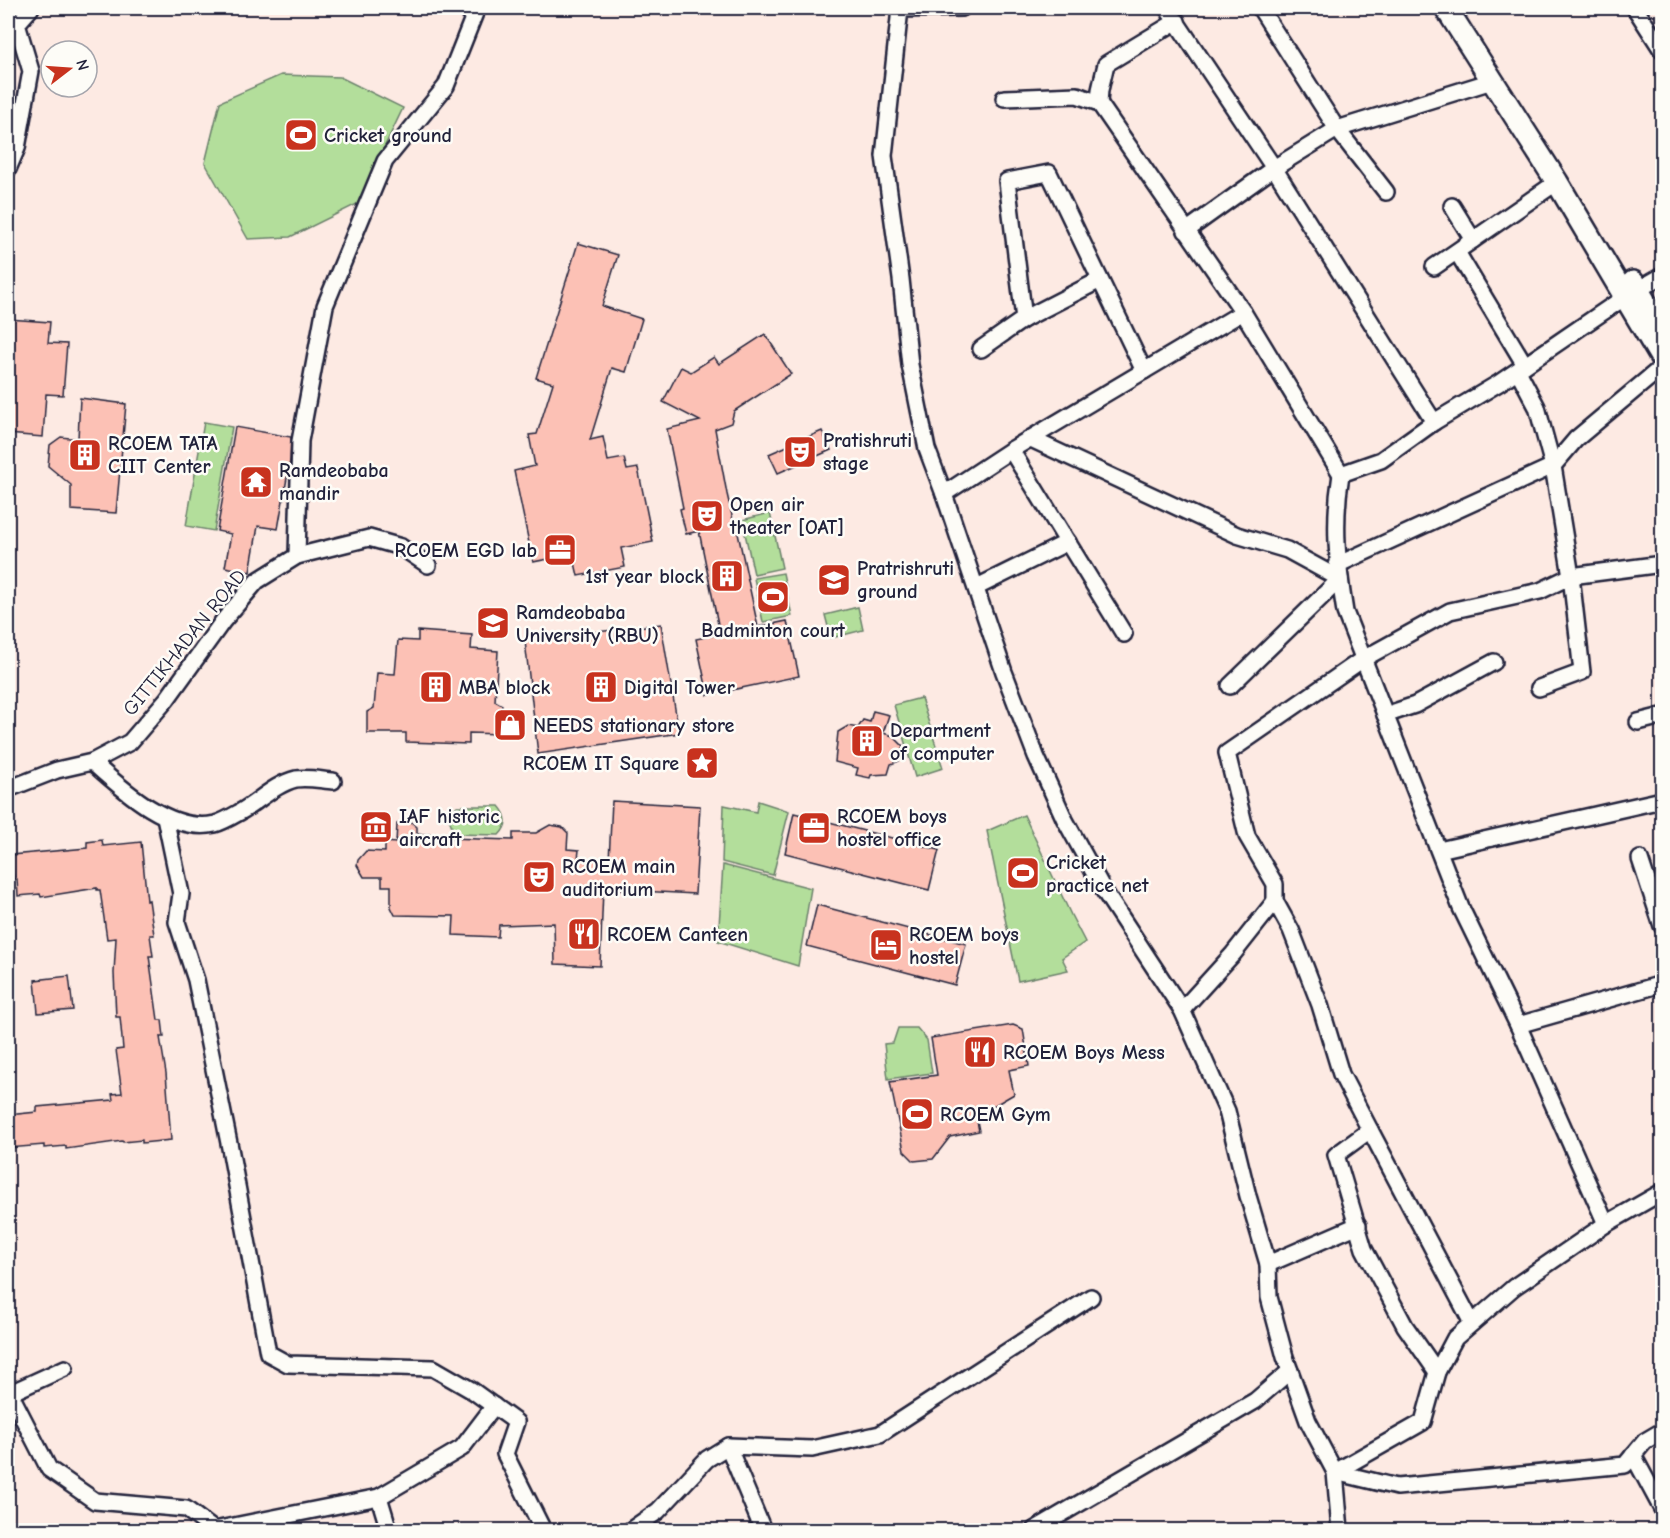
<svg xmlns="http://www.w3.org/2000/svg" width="1670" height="1538" viewBox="0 0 1670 1538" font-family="'Comic Neue',sans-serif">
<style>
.green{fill:#b3de9b;stroke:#6a806b;stroke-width:1.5}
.building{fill:#fcc1b5;stroke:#22223b;stroke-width:1.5}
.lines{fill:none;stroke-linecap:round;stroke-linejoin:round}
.street-casing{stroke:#22223b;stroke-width:20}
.secondary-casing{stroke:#22223b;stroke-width:26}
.street{stroke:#fdfcf7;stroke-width:15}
.secondary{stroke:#fdfcf7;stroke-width:21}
.labels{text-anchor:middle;stroke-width:5;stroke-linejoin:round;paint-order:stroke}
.poi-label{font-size:20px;font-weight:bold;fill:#22223b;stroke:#fdfcf7;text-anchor:start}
.street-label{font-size:20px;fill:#22223b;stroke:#fdfcf7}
</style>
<rect width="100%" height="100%" fill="#fdeae3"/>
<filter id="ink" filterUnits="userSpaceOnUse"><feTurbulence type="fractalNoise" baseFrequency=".0167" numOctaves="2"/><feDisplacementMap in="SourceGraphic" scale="12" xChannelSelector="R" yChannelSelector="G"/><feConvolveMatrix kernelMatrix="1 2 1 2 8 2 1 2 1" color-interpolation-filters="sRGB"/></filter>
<g filter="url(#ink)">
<g class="green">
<path d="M281,75l59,2 63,31 -46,96 -67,33 -42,2 -43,-76 15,-61z"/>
<path d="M204,422l28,5 -18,104 -28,-5z"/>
<path d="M770,513l12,55 -28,6 -12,-54z"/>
<path d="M783,573l9,43 -29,6 -9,-44z"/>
<path d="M858,607l5,23 -32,8 -6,-23z"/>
<path d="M921,698l22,70 -28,9 -21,-72z"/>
<path d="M758,801l31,10 -16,64 -51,-13 2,-57 32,7z"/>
<path d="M457,806h42c9,10 10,19 0,29l-44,-1 -6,-15 2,-7z"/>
<path d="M1024,815l47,100 14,27 -23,16 6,12 -50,11 -31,-150z"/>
<path d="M723,865l88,23 -13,78 -80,-25z"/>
<path d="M898,1028h19l10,12 5,33 -44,6 -4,-35 9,-1z"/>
</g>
<g class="building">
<path d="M578,243l40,12 -16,51 40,13 -16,53 -14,-4 -22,72 13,-3 5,24 16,-3 3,12 11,-2 15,74 -32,6 4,19 -47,9 -5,-22 -40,8 -19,-91 21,-5 -6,-31 8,-1 16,-51 -17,-5z"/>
<path d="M8,319l42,3 -2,21 19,1 -4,51 -17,-1 -3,43 -35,-3z"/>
<path d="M765,334l26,40 -57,37 -3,12 -16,6 12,65 7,30h2l22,103 29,-6 12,55 -91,19 -12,-56 24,-5 -21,-103 -13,3 -6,-25 3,-1 -16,-79 33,-8 -37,-19 18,-35 10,5 23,-15 5,7z"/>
<path d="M80,398l46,6 -10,109 -45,-3v-25l-23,-19 2,-21 11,-8 17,2z"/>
<path d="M235,427l56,10 -1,24 -12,68 -20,-3 -8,46 -25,-5 6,-33 -14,-3z"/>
<path d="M822,431l9,19 -53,23 -9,-19z"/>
<path d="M661,624l18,109 -141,21 -13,-113z"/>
<path d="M418,631l54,4 -1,14 27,2 -3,50 7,4 -1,29 -32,-1v11l-63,-2v-9h-39v-21l7,-4 3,-35 18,1 3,-34 20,1z"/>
<path d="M873,711l16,4 -6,18 10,3 10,10 -4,15 -8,3 -3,10 -17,1 -1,3 -14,-3 2,-7 -23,-6 3,-30 10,-6 10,2 5,-8 7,2z"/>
<path d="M612,801l88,5 -5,88 -92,-5 -3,77 -45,-2 -1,-41 -55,2 -1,12 -45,-2 1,-19 -59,-1 -4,-8v-21h-9v-9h-18l-7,-12 1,-5 8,-9 19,1v-10l11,1 1,-19 7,-4 6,1 7,6v7l29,1v3l67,2v-7h23l14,-8 12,2 6,6 -1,16 12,1 -1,9 31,2z"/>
<path d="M794,813l145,37 -10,40 -144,-37z"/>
<path d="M102,840l1,6 38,-4 6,59 2,-1 5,35h-4l3,21h-4l9,64h4l2,17h-4l6,36 5,67 -29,3v-3l-19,2 -1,-1 -56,8v-3l-22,2v-3l-36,3v-33l29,-3v-5l76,-7 -1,-6 10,-1 -6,-43 7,-1 -3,-32h-4l-2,-44 2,-35 -9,1 -7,-49h-3v-2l-56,9 -1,-3 -22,2 -1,-17h-3l-3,-24 76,-7v-6z"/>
<path d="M817,905l149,39 -11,41 -148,-39z"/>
<path d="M69,976l4,34 -35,3 -3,-33z"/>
<path d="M1013,1025l10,4 6,37 -20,4 5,24 -38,22 3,15 -29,6 -17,22 -19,2 -10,-10 -14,-69 47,-7 -6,-37z"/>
</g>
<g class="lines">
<defs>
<g id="street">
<path d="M1167,8l107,160 -88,63"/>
<path d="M1260,8l77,121 49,63"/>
<path d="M1635,8l27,42"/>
<path d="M8,22l9,2 14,47 -14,77 -9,21"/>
<path d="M17,24l14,-16"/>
<path d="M1492,81l-155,48 -63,39 160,254 -53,38 -40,14c-8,48 -4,90 4,138l116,296 57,117 88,199"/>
<path d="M1004,98l73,-3 22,8 144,209"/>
<path d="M1099,103l1,-13 6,-26 71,-43"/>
<path d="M1452,206l21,34"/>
<path d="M1457,252l68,113"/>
<path d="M1434,267l123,-85"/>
<path d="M1024,319l76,-39"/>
<path d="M981,349l43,-30 -17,-138 42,-8 95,198"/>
<path d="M1434,422l65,-39 126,-86 37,-21"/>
<path d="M1031,439l206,96 50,15 53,29 -110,107"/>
<path d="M1011,450l113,184"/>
<path d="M944,494l-17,-45 -17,-84 -9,-86 -17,-123 16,-147 62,-1"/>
<path d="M297,556l3,-115 25,-135 60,-145 61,-75 31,-78"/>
<path d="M1337,565l216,-99 -16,-59 -19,-36"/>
<path d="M977,587l91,-45"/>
<path d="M1539,688l43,-16 -11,-96 -18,-110 23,-27 86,-72"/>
<path d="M1385,715l30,-10 79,-43"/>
<path d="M1638,722l24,-6"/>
<path d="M92,762c30,27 78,72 123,62 8,-2 18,-8 25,-12 18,-10 35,-28 56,-33 11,-2 25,1 37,2"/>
<path d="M8,789l49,-19 35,-8 38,-20 37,-43 56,-78 34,-40 40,-25 72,-18 32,9 27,18"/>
<path d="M165,817l16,77 -4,28 19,58 34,168 38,205 20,11 145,4 40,23 43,31 -11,32 38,76"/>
<path d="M1439,850l223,-50"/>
<path d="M1640,859l22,67"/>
<path d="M1275,901v-17l-28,-48 -20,-83 136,-94 87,-48 90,-20 31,-15 91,-12"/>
<path d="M1182,1010l51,-56 42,-53 16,29 29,75 21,69 29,56 -34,25 28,94 41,77 32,46"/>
<path d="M1518,1025l144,-41"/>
<path d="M1370,1130l102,193"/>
<path d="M1268,1264l90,-39"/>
<path d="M10,1393l39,76 46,32 91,8 28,21 165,-33 83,-49 32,-42"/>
<path d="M8,1394l57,-26"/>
<path d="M728,1446l84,3 68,-15 211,-137"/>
<path d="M1633,1455l29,54"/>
<path d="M1335,1472l88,-50 14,-50 18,-34 59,-51 92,-63 56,-32"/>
<path d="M1335,1472l62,15 228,-22 20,-24 17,-10"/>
<path d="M379,1497l10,33"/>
<path d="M631,1530l27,-19 49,-52 21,-13 35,84"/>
<path d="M1034,1530l221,-129 35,-30"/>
<path d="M1340,1530l-5,-58 -27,-51 -23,-64 -16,-60 -1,-33 -20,-68 -21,-85 -45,-101 -78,-119 -39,-71 -29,-64 -32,-84 -60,-178 67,-44 232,-138 98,162"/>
</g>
<g id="secondary">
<path d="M1446,8l111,174 105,177"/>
<path d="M1633,282l29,48"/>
</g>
</defs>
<use href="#street" class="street-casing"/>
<use href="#secondary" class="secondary-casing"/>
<use href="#street" class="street"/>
<use href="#secondary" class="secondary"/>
</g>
</g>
<defs>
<symbol id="stadium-square" viewBox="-11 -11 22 22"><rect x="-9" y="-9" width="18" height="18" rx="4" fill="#c8321e" stroke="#fdfcf7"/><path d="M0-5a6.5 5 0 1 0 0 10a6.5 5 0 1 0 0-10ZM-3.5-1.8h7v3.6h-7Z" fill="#fff"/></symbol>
<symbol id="theatre-square" viewBox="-11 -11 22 22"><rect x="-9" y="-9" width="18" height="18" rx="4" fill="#c8321e" stroke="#fdfcf7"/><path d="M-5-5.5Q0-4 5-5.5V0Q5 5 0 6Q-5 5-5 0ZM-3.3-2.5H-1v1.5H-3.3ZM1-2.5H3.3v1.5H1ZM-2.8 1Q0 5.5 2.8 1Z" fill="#fff"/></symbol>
<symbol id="building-square" viewBox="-11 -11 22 22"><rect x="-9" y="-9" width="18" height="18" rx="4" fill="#c8321e" stroke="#fdfcf7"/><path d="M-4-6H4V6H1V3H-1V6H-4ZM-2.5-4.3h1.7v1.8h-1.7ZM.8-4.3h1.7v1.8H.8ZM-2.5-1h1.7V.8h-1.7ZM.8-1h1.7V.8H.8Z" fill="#fff"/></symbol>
<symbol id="temple-square" viewBox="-11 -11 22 22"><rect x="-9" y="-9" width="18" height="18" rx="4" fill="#c8321e" stroke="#fdfcf7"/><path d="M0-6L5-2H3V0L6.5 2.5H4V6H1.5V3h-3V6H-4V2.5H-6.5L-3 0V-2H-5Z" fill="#fff"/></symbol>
<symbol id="office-square" viewBox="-11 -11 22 22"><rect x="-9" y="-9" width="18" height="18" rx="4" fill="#c8321e" stroke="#fdfcf7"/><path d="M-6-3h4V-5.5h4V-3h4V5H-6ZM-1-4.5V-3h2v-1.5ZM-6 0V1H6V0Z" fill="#fff"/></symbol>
<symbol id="university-square" viewBox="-11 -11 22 22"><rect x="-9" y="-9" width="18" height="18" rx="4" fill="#c8321e" stroke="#fdfcf7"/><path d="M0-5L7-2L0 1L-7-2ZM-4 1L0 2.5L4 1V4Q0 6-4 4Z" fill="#fff"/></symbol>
<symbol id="shop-square" viewBox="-11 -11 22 22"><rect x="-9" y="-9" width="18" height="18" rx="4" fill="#c8321e" stroke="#fdfcf7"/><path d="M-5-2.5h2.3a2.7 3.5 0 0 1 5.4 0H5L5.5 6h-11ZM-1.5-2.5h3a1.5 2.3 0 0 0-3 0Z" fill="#fff"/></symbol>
<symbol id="sight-square" viewBox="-11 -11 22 22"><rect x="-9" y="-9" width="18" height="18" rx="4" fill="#c8321e" stroke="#fdfcf7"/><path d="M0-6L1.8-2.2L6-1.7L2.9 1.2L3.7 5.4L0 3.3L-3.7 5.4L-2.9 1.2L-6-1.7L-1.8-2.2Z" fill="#fff"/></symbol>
<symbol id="museum-square" viewBox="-11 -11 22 22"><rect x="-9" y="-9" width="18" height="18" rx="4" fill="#c8321e" stroke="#fdfcf7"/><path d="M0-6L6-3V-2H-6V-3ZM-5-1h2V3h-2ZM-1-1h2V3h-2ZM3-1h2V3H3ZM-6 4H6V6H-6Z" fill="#fff"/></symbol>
<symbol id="restaurant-square" viewBox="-11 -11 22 22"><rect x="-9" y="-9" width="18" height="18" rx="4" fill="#c8321e" stroke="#fdfcf7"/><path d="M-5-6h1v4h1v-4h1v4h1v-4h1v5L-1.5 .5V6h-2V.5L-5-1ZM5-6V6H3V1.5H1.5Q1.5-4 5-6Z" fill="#fff"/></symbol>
<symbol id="hotel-square" viewBox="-11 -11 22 22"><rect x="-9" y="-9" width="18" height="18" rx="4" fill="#c8321e" stroke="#fdfcf7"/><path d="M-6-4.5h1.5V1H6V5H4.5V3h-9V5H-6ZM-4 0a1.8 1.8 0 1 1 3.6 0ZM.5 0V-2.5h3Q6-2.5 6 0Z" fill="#fff"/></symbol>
</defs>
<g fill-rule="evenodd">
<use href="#stadium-square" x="282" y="116" width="38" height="38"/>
<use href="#theatre-square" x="781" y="433" width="38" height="38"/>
<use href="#building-square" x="66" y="436" width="38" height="38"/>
<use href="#temple-square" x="237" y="463" width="38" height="38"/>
<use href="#theatre-square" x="688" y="497" width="38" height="38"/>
<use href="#office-square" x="541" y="531" width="38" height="38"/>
<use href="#building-square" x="708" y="557" width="38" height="38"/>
<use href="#university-square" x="815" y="561" width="38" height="38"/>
<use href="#stadium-square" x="754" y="578" width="38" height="38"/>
<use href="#university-square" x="474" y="604" width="38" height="38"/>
<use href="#building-square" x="417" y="668" width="38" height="38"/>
<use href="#building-square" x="582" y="668" width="38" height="38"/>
<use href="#shop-square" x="491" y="706" width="38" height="38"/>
<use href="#building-square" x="848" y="722" width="38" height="38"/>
<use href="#sight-square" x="683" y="744" width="38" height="38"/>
<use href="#museum-square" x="357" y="808" width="38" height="38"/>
<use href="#office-square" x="795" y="809" width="38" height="38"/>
<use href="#stadium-square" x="1004" y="854" width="38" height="38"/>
<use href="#theatre-square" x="520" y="858" width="38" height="38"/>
<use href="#restaurant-square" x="565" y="915" width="38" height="38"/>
<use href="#hotel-square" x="867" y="926" width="38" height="38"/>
<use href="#restaurant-square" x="961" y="1033" width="38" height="38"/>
<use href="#stadium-square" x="898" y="1095" width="38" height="38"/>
</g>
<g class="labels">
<g class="poi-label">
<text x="324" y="142">Cricket ground</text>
<text x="823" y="447">Pratishruti<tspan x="823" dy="23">stage</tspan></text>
<text x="108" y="450">RCOEM TATA<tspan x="108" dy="23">CIIT Center</tspan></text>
<text x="279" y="477">Ramdeobaba<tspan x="279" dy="23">mandir</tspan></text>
<text x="730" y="511">Open air<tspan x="730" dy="23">theater [OAT]</tspan></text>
<text x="537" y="557" text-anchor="end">RCOEM EGD lab</text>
<text x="857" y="575">Pratrishruti<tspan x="857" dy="23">ground</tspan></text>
<text x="704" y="583" text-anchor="end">1st year block</text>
<text x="516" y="619">Ramdeobaba<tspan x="516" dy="23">University (RBU)</tspan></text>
<text x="773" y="637" text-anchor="middle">Badminton court</text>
<text x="459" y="694">MBA block</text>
<text x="624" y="694">Digital Tower</text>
<text x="533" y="732">NEEDS stationary store</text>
<text x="890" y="737">Department<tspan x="890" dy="23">of computer</tspan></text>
<text x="679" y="770" text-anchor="end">RCOEM IT Square</text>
<text x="399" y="823">IAF historic<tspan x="399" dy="23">aircraft</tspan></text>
<text x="837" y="823">RCOEM boys<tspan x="837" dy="23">hostel office</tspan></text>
<text x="1046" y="869">Cricket<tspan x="1046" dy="23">practice net</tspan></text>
<text x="562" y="873">RCOEM main<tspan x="562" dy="23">auditorium</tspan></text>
<text x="607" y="941">RCOEM Canteen</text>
<text x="909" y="941">RCOEM boys<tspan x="909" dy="23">hostel</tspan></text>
<text x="1003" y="1059">RCOEM Boys Mess</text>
<text x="940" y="1121">RCOEM Gym</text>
</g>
<g class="street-label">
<text transform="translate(184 642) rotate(-51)" y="7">GITTIKHADAN ROAD</text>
</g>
</g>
<rect width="1670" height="1538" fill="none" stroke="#fdfcf7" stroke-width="30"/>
<rect x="15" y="15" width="1640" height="1508" fill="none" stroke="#22223b" stroke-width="2" filter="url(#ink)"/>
<g transform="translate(69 69) rotate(73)"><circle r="28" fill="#fdfcf7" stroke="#a5a5ac" stroke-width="1.5"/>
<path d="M0-4.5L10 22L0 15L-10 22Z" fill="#c8321e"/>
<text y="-9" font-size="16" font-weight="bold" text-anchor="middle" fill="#22223b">N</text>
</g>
</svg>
